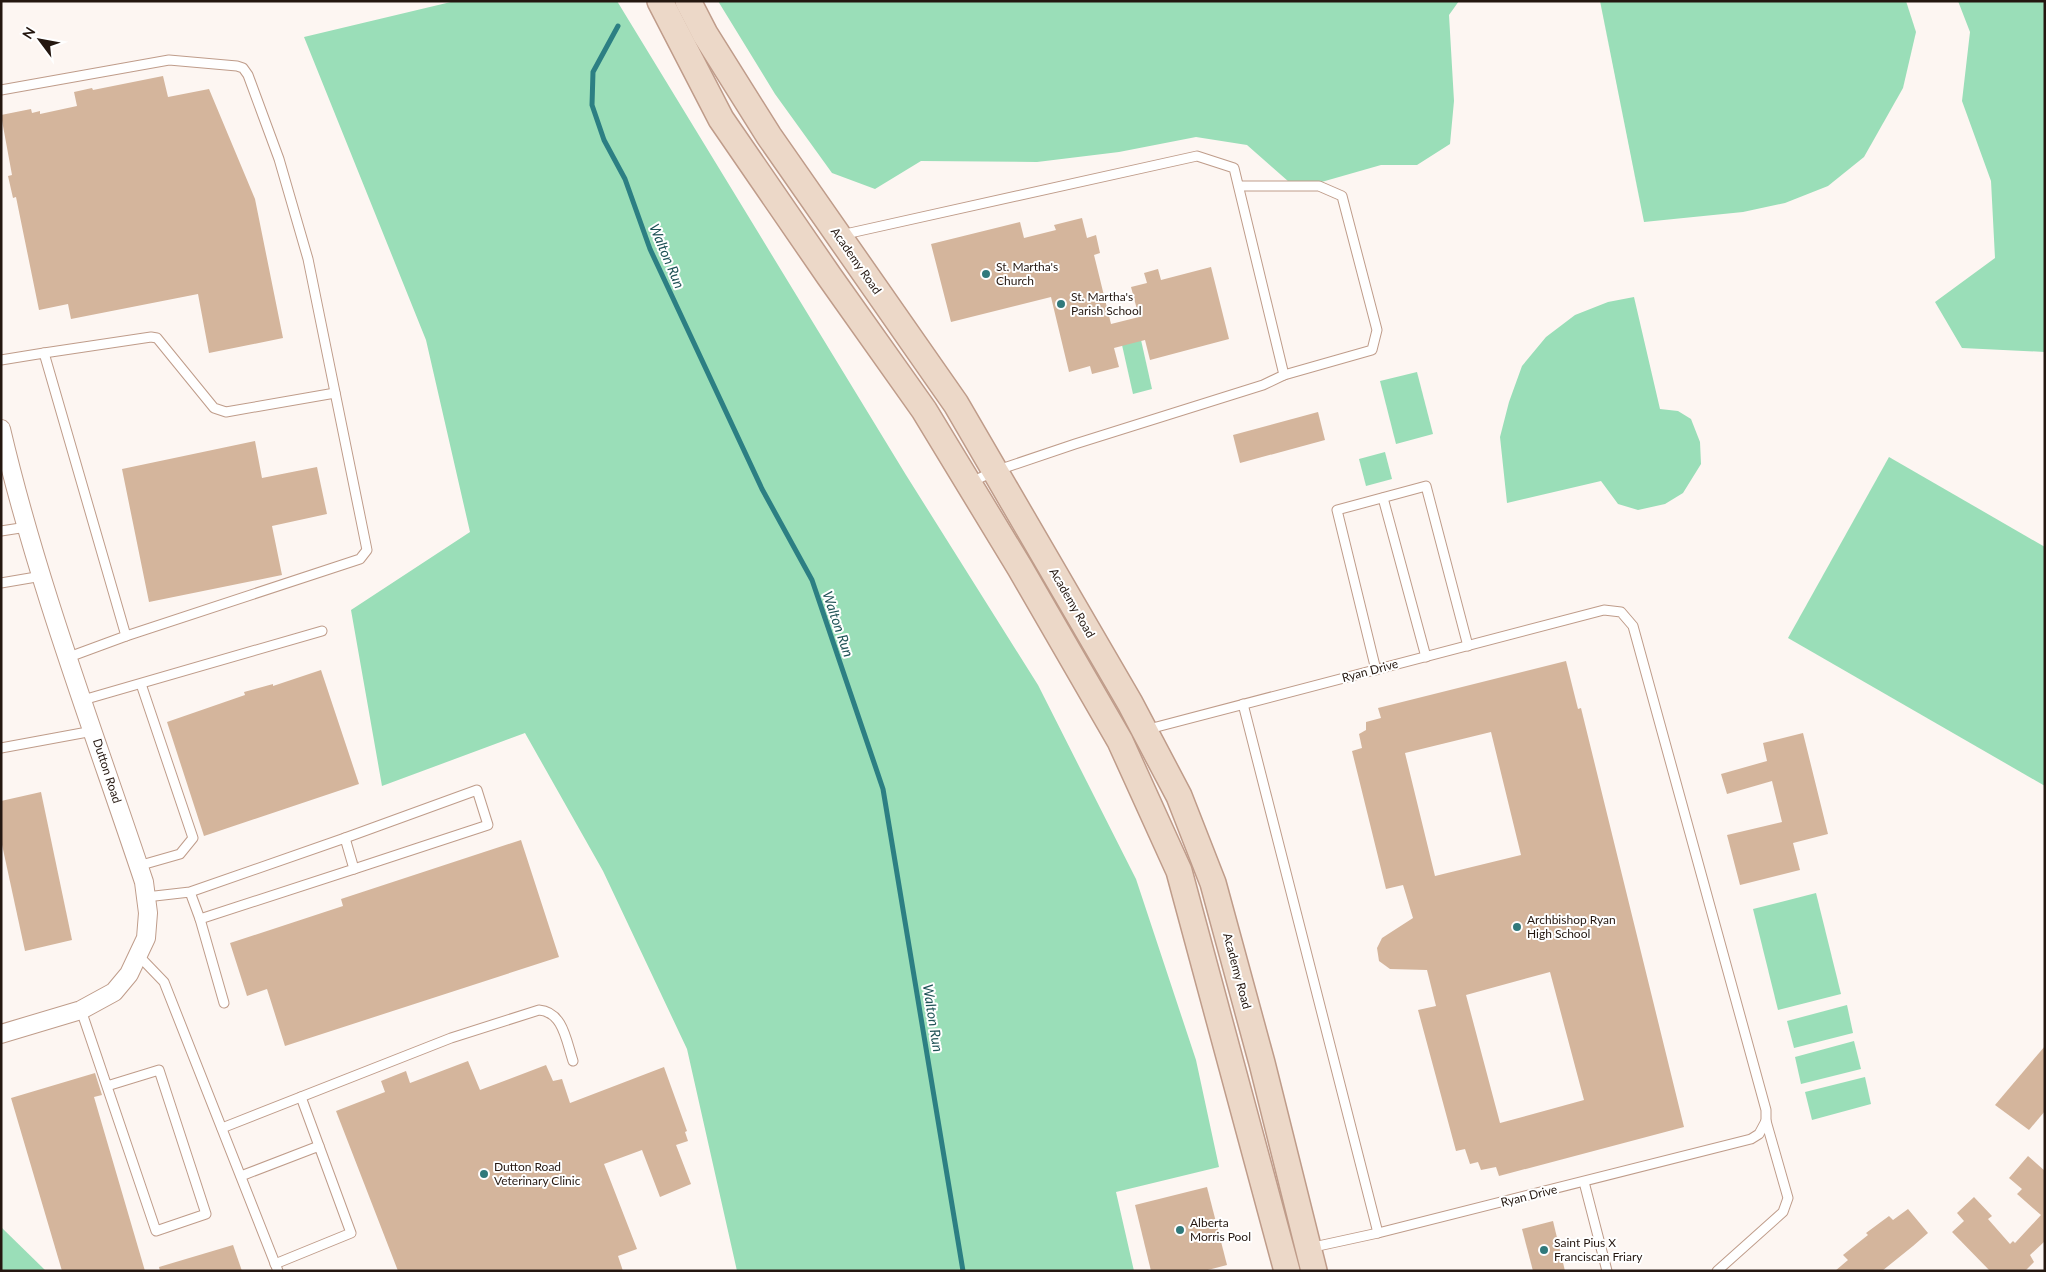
<svg xmlns="http://www.w3.org/2000/svg" width="2046" height="1272" viewBox="0 0 2046 1272" font-family="Lato,sans-serif">
<style>
.green{fill:#9adeb8}
.lines{fill:none;stroke-linecap:round;stroke-linejoin:round}
.stream{stroke:#2c7f83;stroke-width:5}
.building{fill:#d4b59c;fill-rule:evenodd}
.service-casing{stroke:#bf9c8a;stroke-width:11}
.minor-casing{stroke:#bf9c8a;stroke-width:20}
.secondary-casing{stroke:#bf9c8a;stroke-width:28}
.service{stroke:#fff;stroke-width:9}
.minor{stroke:#fff;stroke-width:18}
.secondary{stroke:#ecd8c8;stroke-width:25}
.poi-dot{fill:#30797b;stroke:#fff;stroke-width:2}
.labels{text-anchor:middle;stroke-width:4;stroke-linejoin:round;paint-order:stroke}
.street-label{font-size:12px;fill:#241710;stroke:#fff}
.poi-label{font-size:12px;fill:#241710;stroke:#fff;text-anchor:start}
.water-label{font-size:14px;font-style:italic;fill:#1f5256;stroke:#fff}
</style>
<rect width="100%" height="100%" fill="#fdf6f2"/>
<g class="green">
<path d="M455,1h162l289,474 132,210 98,194 60,181 23,107 -103,25 18,79h-397l-50,-222 -84,-178 -78,-138 -143,53 -31,-176 119,-78 -44,-192 -122,-303z"/>
<path d="M718,1h741l-10,14 5,86 -4,43 -33,21h-36l-84,24 -50,-44 -51,-8 -77,15 -82,10 -116,-1 -46,28 -43,-16 -57,-79z"/>
<path d="M1600,1h306l10,31 -13,56 -39,69 -36,29 -43,17 -42,9 -99,10z"/>
<path d="M1958,1h87v351l-83,-4 -27,-46 60,-44 -4,-77 -29,-80 8,-69z"/>
<path d="M1634,297l26,112 18,2 13,8 9,23 1,22 -18,29 -18,11 -27,6 -20,-6 -17,-23 -94,22 -7,-66 9,-35 13,-36 24,-29 29,-22 33,-13z"/>
<path d="M1141,340l11,49 -19,5 -11,-49z"/>
<path d="M1417,372l16,62 -37,10 -16,-63z"/>
<path d="M1385,452l7,27 -26,7 -7,-27z"/>
<path d="M1889,457l156,90v239l-257,-148z"/>
<path d="M1816,893l25,101 -63,16 -25,-101z"/>
<path d="M1847,1005l6,28 -59,15 -7,-27z"/>
<path d="M1854,1041l7,28 -60,15 -6,-27z"/>
<path d="M1865,1077l6,27 -59,16 -7,-28z"/>
<path d="M1,1227l45,44h-45z"/>
</g>
<g class="lines">
<path class="stream" d="M618,26l-25,46 -1,33 12,35 21,39 25,70 112,240 50,91 71,209 80,482"/>
</g>
<g class="building">
<path d="M163,76l5,21 41,-8 46,110 28,139 -74,15 -11,-59 -127,25 -3,-15 -29,6 -23,-113 -3,1 -5,-22 4,-1 -11,-60 30,-6 1,4 8,-2v3l37,-8 -3,-14 18,-4 1,2z"/>
<path d="M1082,218l5,20 9,-3 4,18 -6,2 17,69 28,-7 -8,-30 16,-4 -3,-10 14,-4 3,11 50,-13 18,72 -79,21 -5,-20 -31,8 5,19 -27,7 -2,-8 -21,6 -18,-75 -100,25 -20,-78 89,-22 4,16 32,-8 -2,-5z"/>
<path d="M1318,412l7,28 -85,23 -7,-28z"/>
<path d="M255,441l7,37 55,-11 10,47 -55,12 10,49 -133,27 -27,-133z"/>
<path d="M1566,661l12,48 3,-1 103,419 -185,49 -3,-9 -15,3 -3,-8 -8,2 -5,-15 -9,2 -38,-141 18,-4 -9,-36 -37,-1 -11,-8 -2,-13 5,-10 31,-20 -10,-33 -17,4 -34,-138 10,-3 -3,-14 7,-4v-8l15,-4 -3,-10zM1491,732l30,123 -86,21 -30,-123zM1550,972l34,128 -84,23 -34,-128z"/>
<path d="M321,670l38,114 -155,52 -37,-114 78,-27 -1,-3 29,-8v2z"/>
<path d="M1803,733l25,101 -35,9 7,27 -60,15 -13,-50 55,-13 -10,-41 -45,13 -6,-20 46,-13 -4,-18z"/>
<path d="M41,792l31,148 -47,11 -24,-111v-39z"/>
<path d="M521,840l38,117 -274,89 -18,-57 -20,7 -17,-53 113,-37 -2,-7z"/>
<path d="M2045,1046v65l-16,19 -34,-25z"/>
<path d="M468,1061l12,29 66,-25 7,16 9,-2 8,24 94,-36 23,64 -2,1 3,9 -12,4 15,39 -31,13 -18,-47 -38,14 33,85 -19,7 5,15h-225l-62,-160 49,-19 -4,-11 25,-10 4,12z"/>
<path d="M95,1073l7,22 -8,2 51,174h-83l-51,-173z"/>
<path d="M2028,1156l17,15v70l-15,14 4,7 -9,9h-35l-38,-39 12,-11 -7,-8 17,-16 18,19 -4,3 22,25 3,-3 2,2 26,-28 -24,-21 5,-5 -13,-11z"/>
<path d="M1207,1187l20,78 -23,6h-53l-16,-66z"/>
<path d="M1908,1209l20,24 -15,13 -31,25h-47l13,-11 -5,-5 25,-20 -2,-2 23,-17 4,4z"/>
<path d="M1553,1221l12,50h-32l-11,-42z"/>
<path d="M233,1245l9,26h-82l-1,-4z"/>
</g>
<g class="lines">
<defs>
<g id="service">
<path d="M1,90l168,-30 68,6 6,2 5,7 31,84 29,100 59,291 -7,9 -234,77"/>
<path d="M1239,186h80l23,10 35,134 -5,20 -88,25"/>
<path d="M841,235l356,-79 37,12 50,207 -21,10 -188,59 -80,27 -26,12"/>
<path d="M44,353l107,-16 6,1 57,70 12,4 109,-19"/>
<path d="M1,360l43,-7 82,283 -57,21"/>
<path d="M1383,498l43,159"/>
<path d="M1,531l26,-4"/>
<path d="M1,583l41,-7"/>
<path d="M1376,670l-39,-160 89,-24 42,160"/>
<path d="M83,700l239,-69"/>
<path d="M1243,704l135,529"/>
<path d="M1145,730l459,-120 17,2 12,14 133,484v11l22,77 -5,14 -66,59"/>
<path d="M1,748l92,-17"/>
<path d="M345,838l132,-48 11,35 -134,44"/>
<path d="M138,866l42,-12 13,-16 -52,-154"/>
<path d="M146,897l44,-5 155,-54 9,31 -154,50 -10,-27"/>
<path d="M200,919l24,84"/>
<path d="M138,955l26,27 114,289"/>
<path d="M81,1010l75,221 50,-17 -47,-144 -52,16"/>
<path d="M301,1097l18,49"/>
<path d="M222,1128l229,-90 88,-28c24,2 27,30 34,51"/>
<path d="M241,1176l78,-30 32,87 -76,31"/>
<path d="M1584,1182l23,89"/>
<path d="M1309,1248l69,-15 373,-94 8,-5 7,-13"/>
</g>
<path id="minor" d="M1,429c36,154 93,303 143,453l4,31 -2,25 -17,36 -15,18 -33,18 -80,24"/>
<g id="secondary">
<path d="M660,1l61,118 108,157 95,134 96,158 100,173 59,130 108,400"/>
<path d="M688,1l17,33 64,102 187,268 174,299 49,93 34,87 49,180 52,208"/>
</g>
</defs>
<use href="#service" class="service-casing"/>
<use href="#minor" class="minor-casing"/>
<use href="#secondary" class="secondary-casing"/>
<use href="#service" class="service"/>
<use href="#minor" class="minor"/>
<use href="#secondary" class="secondary"/>
</g>
<g class="poi-dot">
<circle cx="986" cy="274" r="5"/>
<circle cx="1061" cy="304" r="5"/>
<circle cx="1517" cy="927" r="5"/>
<circle cx="484" cy="1174" r="5"/>
<circle cx="1180" cy="1230" r="5"/>
<circle cx="1544" cy="1250" r="5"/>
</g>
<g class="labels">
<g class="street-label">
<text transform="translate(856 261) rotate(55)" y="4">Academy Road</text>
<text transform="translate(1072 603) rotate(60)" y="4">Academy Road</text>
<text transform="translate(1370 671) rotate(-15)" y="4">Ryan Drive</text>
<text transform="translate(107 771) rotate(72)" y="4">Dutton Road</text>
<text transform="translate(1237 971) rotate(75)" y="4">Academy Road</text>
<text transform="translate(1529 1196) rotate(-14)" y="4">Ryan Drive</text>
</g>
<g class="poi-label">
<text x="996" y="271">St. Martha's<tspan x="996" dy="14">Church</tspan></text>
<text x="1071" y="301">St. Martha's<tspan x="1071" dy="14">Parish School</tspan></text>
<text x="1527" y="924">Archbishop Ryan<tspan x="1527" dy="14">High School</tspan></text>
<text x="494" y="1171">Dutton Road<tspan x="494" dy="14">Veterinary Clinic</tspan></text>
<text x="1190" y="1227">Alberta<tspan x="1190" dy="14">Morris Pool</tspan></text>
<text x="1554" y="1247">Saint Pius X<tspan x="1554" dy="14">Franciscan Friary</tspan></text>
</g>
<g class="water-label">
<text transform="translate(667 256) rotate(67)" y="5">Walton Run</text>
<text transform="translate(838 624) rotate(71)" y="5">Walton Run</text>
<text transform="translate(933 1018) rotate(81)" y="5">Walton Run</text>
</g>
</g>
<rect width="2046" height="1272" fill="none" stroke="#241710" stroke-width="5"/>
<g transform="translate(40 40) rotate(302)" stroke="#ffffff" stroke-width="4" paint-order="stroke">
<path d="M0-4L9 19L0 12L-9 19Z" fill="#241710"/>
<text y="-8" font-size="14" font-weight="bold" text-anchor="middle" fill="#241710">N</text>
</g>
</svg>
